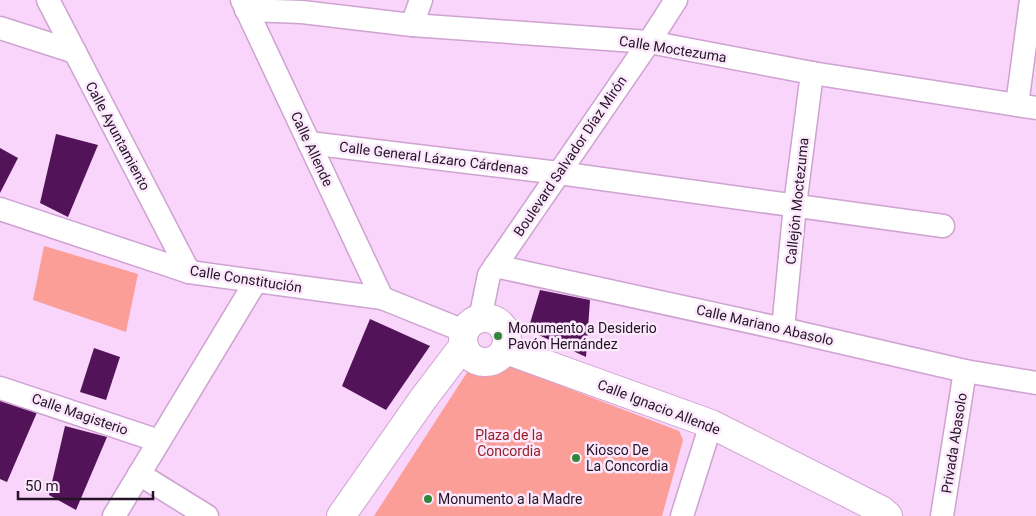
<svg xmlns="http://www.w3.org/2000/svg" width="1036" height="516" viewBox="0 0 1036 516" font-family="Roboto,sans-serif">
<style>
.green{fill:#fb9e97}
.building{fill:#521358}
.lines{fill:none;stroke-linecap:round;stroke-linejoin:round}
.minor-casing{stroke:#cea2d1;stroke-width:25}
.major-casing{stroke:#cea2d1;stroke-width:30}
.minor{stroke:#fff;stroke-width:22}
.major{stroke:#fff;stroke-width:28}
.poi-dot{fill:#308735;stroke:#fbe8fc;stroke-width:2}
.labels{text-anchor:middle;stroke-width:5;stroke-linejoin:round;paint-order:stroke}
.street-label{font-size:14px;fill:#231324;stroke:#fbe8fc}
.poi-label{font-size:14px;fill:#231324;stroke:#fbe8fc;text-anchor:start}
.park-label{font-size:14px;fill:#962125;stroke:#fbe8fc}
</style>
<rect width="100%" height="100%" fill="#f9d4fb"/>
<g class="green">
<path d="M44,246l94,28 -12,58 -93,-32z"/>
<path d="M489,360l23,7 167,64 4,9 -21,76h-288l94,-145 12,-10z"/>
</g>
<g class="building">
<path d="M56,134l42,11 -30,72 -28,-14z"/>
<path d="M0,148l18,10 -18,35z"/>
<path d="M540,290l50,10 -4,57 -58,-27z"/>
<path d="M370,319l60,27 -44,64 -44,-24z"/>
<path d="M94,348l26,9 -14,43 -26,-8z"/>
<path d="M0,400l38,10 -31,72 -7,-3z"/>
<path d="M65,426l42,11 -31,73 -27,-15z"/>
</g>
<g class="lines">
<defs>
<g id="minor">
<path d="M48,0l141,272"/>
<path d="M242,0l140,298"/>
<path d="M246,10l56,2 110,13 237,17 163,31 224,35"/>
<path d="M412,25l9,-25"/>
<path d="M0,28l75,24"/>
<path d="M1017,105l14,-105"/>
<path d="M309,143l250,30 384,53"/>
<path d="M0,209l189,63 193,26 82,33"/>
<path d="M495,266l288,63 182,42 71,12"/>
<path d="M480,319l9,-44 160,-233 27,-42"/>
<path d="M783,329l12,-124 17,-132"/>
<path d="M0,388l159,53"/>
<path d="M139,474l68,42"/>
<path d="M114,516l142,-235"/>
<path d="M682,516l29,-92"/>
<path d="M942,516l23,-145"/>
</g>
<g id="major">
<circle cx="485" cy="340" r="22"/>
<path d="M506,350l205,74 170,86 7,6"/>
<path d="M341,516l82,-117 41,-54"/>
</g>
</defs>
<use href="#minor" class="minor-casing"/>
<use href="#major" class="major-casing"/>
<use href="#minor" class="minor"/>
<use href="#major" class="major"/>
</g>
<g class="poi-dot">
<circle cx="498" cy="336" r="5"/>
<circle cx="576" cy="458" r="5"/>
<circle cx="428" cy="499" r="5"/>
</g>
<g class="labels">
<g class="street-label">
<text transform="translate(673 49) rotate(9)" y="5">Calle Moctezuma</text>
<text transform="translate(118 136) rotate(62)" y="5">Calle Ayuntamiento</text>
<text transform="translate(312 149) rotate(65)" y="5">Calle Allende</text>
<text transform="translate(570 156) rotate(-56)" y="5">Boulevard Salvador Díaz Mirón</text>
<text transform="translate(434 158) rotate(7)" y="5">Calle General Lázaro Cárdenas</text>
<text transform="translate(797 201) rotate(-84)" y="5">Callejón Moctezuma</text>
<text transform="translate(246 279) rotate(9)" y="5">Calle Constitución</text>
<text transform="translate(765 325) rotate(13)" y="5">Calle Mariano Abasolo</text>
<text transform="translate(659 407) rotate(21)" y="5">Calle Ignacio Allende</text>
<text transform="translate(80 414) rotate(19)" y="5">Calle Magisterio</text>
<text transform="translate(954 443) rotate(-81)" y="5">Privada Abasolo</text>
</g>
<g class="poi-label">
<text x="508" y="333">Monumento a Desiderio<tspan x="508" dy="16">Pavón Hernández</tspan></text>
<text x="586" y="455">Kiosco De<tspan x="586" dy="16">La Concordia</tspan></text>
<text x="438" y="504">Monumento a la Madre</text>
</g>
<g class="park-label">
<text x="509" y="440">Plaza de la<tspan x="509" dy="16">Concordia</tspan></text>
</g>
</g>
<path d="M18 491v8h135v-8" fill="none" stroke="#231324" stroke-width="2.5"/>
<text x="25" y="491" font-size="15" fill="#231324" stroke="#fbe8fc" stroke-width="4" paint-order="stroke">50 m</text>
</svg>
